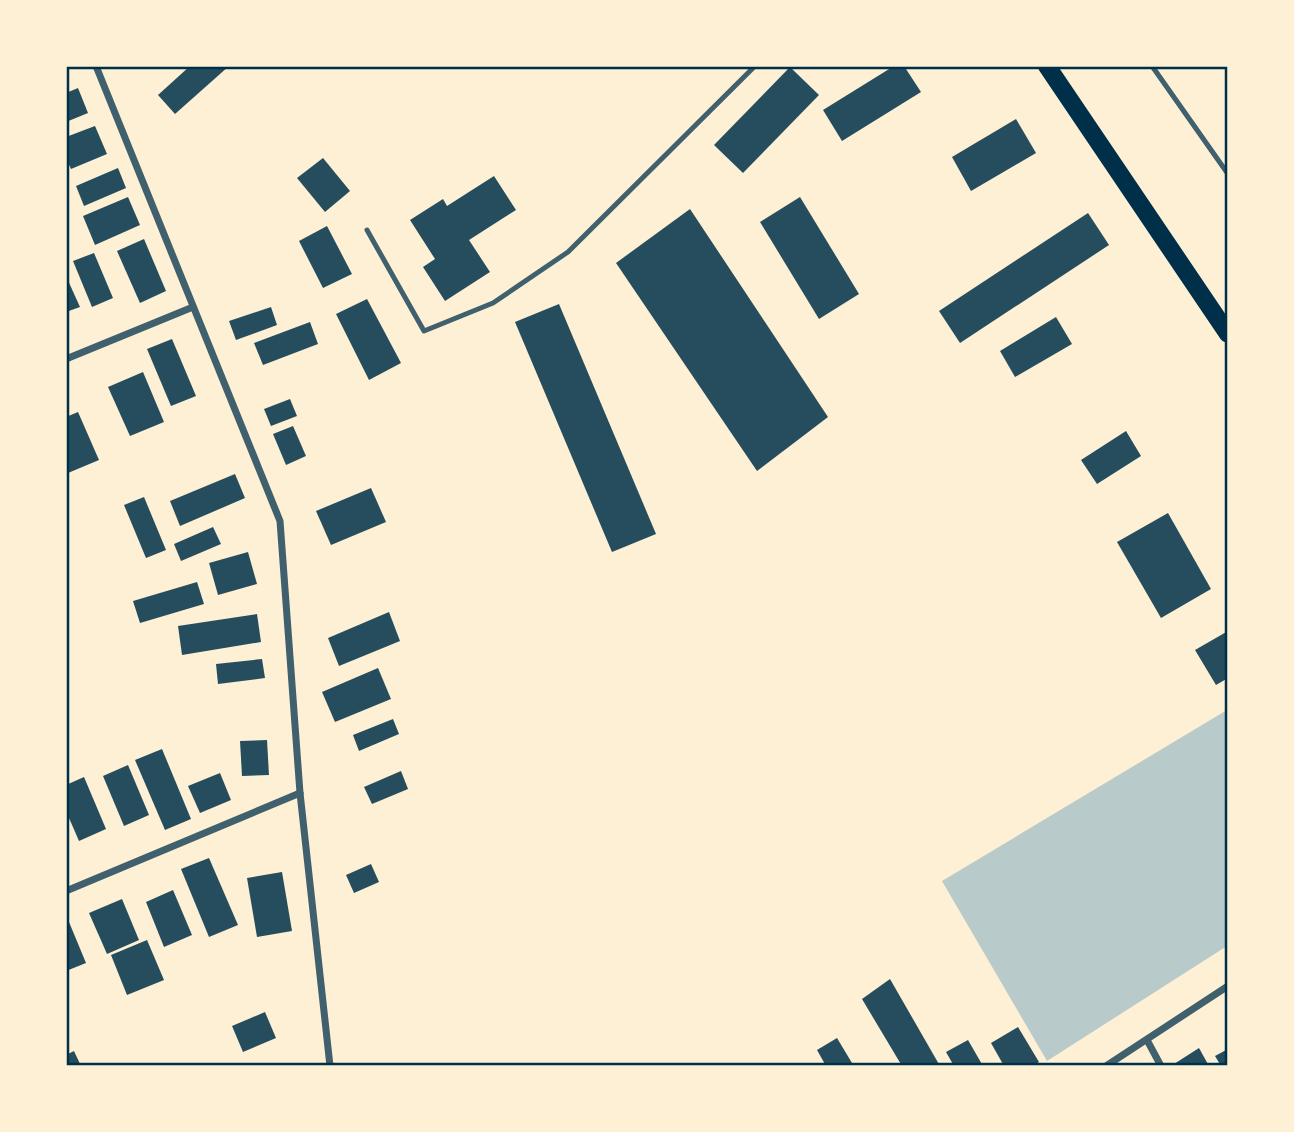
<svg xmlns="http://www.w3.org/2000/svg" width="1294" height="1132" viewBox="0 0 1294 1132" font-family="Ubuntu,sans-serif">
<style>
.green{fill:#b9caca}
.building{fill:#264d5e}
.lines{fill:none;stroke-linecap:round;stroke-linejoin:round}
.service{stroke:#3f606c;stroke-width:5}
.minor{stroke:#3f606c;stroke-width:7}
.primary{stroke:#003049;stroke-width:18}
.neatline{fill:none;stroke:#003049;stroke-width:2.5}
</style>
<rect width="100%" height="100%" fill="#fdf0d5"/>
<path class="green" d="M1227,710v236l-180,115 -105,-180z"/>
<g class="building">
<path d="M190,66h39l-54,48 -17,-19z"/>
<path d="M894,66h10l17,26 -79,49 -19,-31z"/>
<path d="M790,67l29,28 -76,78 -29,-28z"/>
<path d="M78,88l10,25 -22,9v-29z"/>
<path d="M1016,119l20,34 -65,38 -19,-34z"/>
<path d="M95,126l12,28 -36,15 -5,-11v-21z"/>
<path d="M323,158l27,33 -25,21 -28,-34z"/>
<path d="M118,168l8,20 -42,18 -8,-20z"/>
<path d="M494,176l22,34 -47,30 21,32 -45,29 -22,-34 12,-8 -25,-39 33,-21 4,7z"/>
<path d="M128,197l12,28 -45,20 -12,-29z"/>
<path d="M800,197l59,97 -40,25 -59,-97z"/>
<path d="M690,209l138,208 -71,54 -141,-208z"/>
<path d="M1088,213l21,32 -149,98 -21,-32z"/>
<path d="M327,226l25,48 -29,14 -24,-47z"/>
<path d="M144,239l22,52 -26,12 -23,-52z"/>
<path d="M94,253l19,45 -21,9 -19,-46z"/>
<path d="M66,276l14,31 -14,5z"/>
<path d="M367,299l34,64 -32,17 -33,-66z"/>
<path d="M559,304l97,230 -44,18 -97,-230z"/>
<path d="M271,307l6,18 -41,15 -7,-19z"/>
<path d="M1056,317l16,27 -57,33 -15,-26z"/>
<path d="M310,322l8,22 -55,21 -9,-22z"/>
<path d="M172,339l24,57 -25,10 -24,-57z"/>
<path d="M143,372l21,50 -34,14 -22,-49z"/>
<path d="M290,399l7,17 -26,10 -7,-17z"/>
<path d="M78,412l21,48 -31,13 -2,-56z"/>
<path d="M293,426l13,30 -20,9 -13,-31z"/>
<path d="M1126,431l15,25 -44,28 -16,-24z"/>
<path d="M235,474l10,24 -65,28 -10,-25z"/>
<path d="M371,488l15,34 -55,23 -15,-34z"/>
<path d="M144,497l22,53 -20,8 -22,-53z"/>
<path d="M1168,513l43,76 -50,29 -44,-76z"/>
<path d="M213,527l8,17 -40,17 -7,-17z"/>
<path d="M248,552l9,32 -39,11 -9,-32z"/>
<path d="M197,582l7,22 -64,19 -7,-22z"/>
<path d="M389,612l11,29 -61,25 -11,-28z"/>
<path d="M257,614l4,28 -79,13 -4,-29z"/>
<path d="M1228,631v47l-12,7 -21,-35z"/>
<path d="M262,659l3,19 -47,6 -2,-20z"/>
<path d="M378,668l13,31 -56,23 -13,-30z"/>
<path d="M393,719l6,15 -40,17 -6,-16z"/>
<path d="M267,740l2,35 -27,1 -2,-35z"/>
<path d="M162,749l29,70 -26,11 -30,-70z"/>
<path d="M128,765l21,50 -25,11 -21,-50z"/>
<path d="M401,771l7,18 -36,15 -8,-17z"/>
<path d="M220,773l11,27 -31,13 -12,-27z"/>
<path d="M84,777l22,52 -27,12 -13,-30v-26z"/>
<path d="M209,858l29,67 -29,12 -28,-68z"/>
<path d="M371,864l8,18 -25,11 -8,-18z"/>
<path d="M282,872l10,59 -35,6 -10,-59z"/>
<path d="M173,890l19,45 -28,12 -18,-45z"/>
<path d="M122,899l17,41 -32,14 -18,-41z"/>
<path d="M69,922l17,41 -20,8v-48z"/>
<path d="M147,940l17,40 -37,15 -16,-40z"/>
<path d="M890,979l50,87h-38l-40,-67z"/>
<path d="M265,1012l11,26 -33,14 -11,-26z"/>
<path d="M1018,1027l21,35 -6,4h-29l-13,-23z"/>
<path d="M837,1038l15,25 -4,3h-22l-9,-16z"/>
<path d="M968,1040l15,26h-29l-8,-14z"/>
<path d="M1199,1048l10,18h-34l-1,-2z"/>
<path d="M1228,1049v17h-7l-6,-10z"/>
<path d="M74,1051l7,15h-15v-11z"/>
</g>
<g class="lines">
<g class="service">
<path d="M1152,66l76,108"/>
<path d="M367,230l57,101 69,-28 75,-51 187,-186"/>
</g>
<g class="minor">
<path d="M96,66l184,455 20,272 30,273"/>
<path d="M66,359l127,-52"/>
<path d="M66,891l234,-98"/>
<path d="M1147,1040l14,26"/>
<path d="M1106,1066l122,-80"/>
</g>
<path class="primary" d="M1047,66l181,268"/>
</g>
<rect width="1294" height="1132" fill="none" stroke="#fdf0d5" stroke-width="136"/>
<rect x="68" y="68" width="1158" height="996" class="neatline"/>
</svg>
